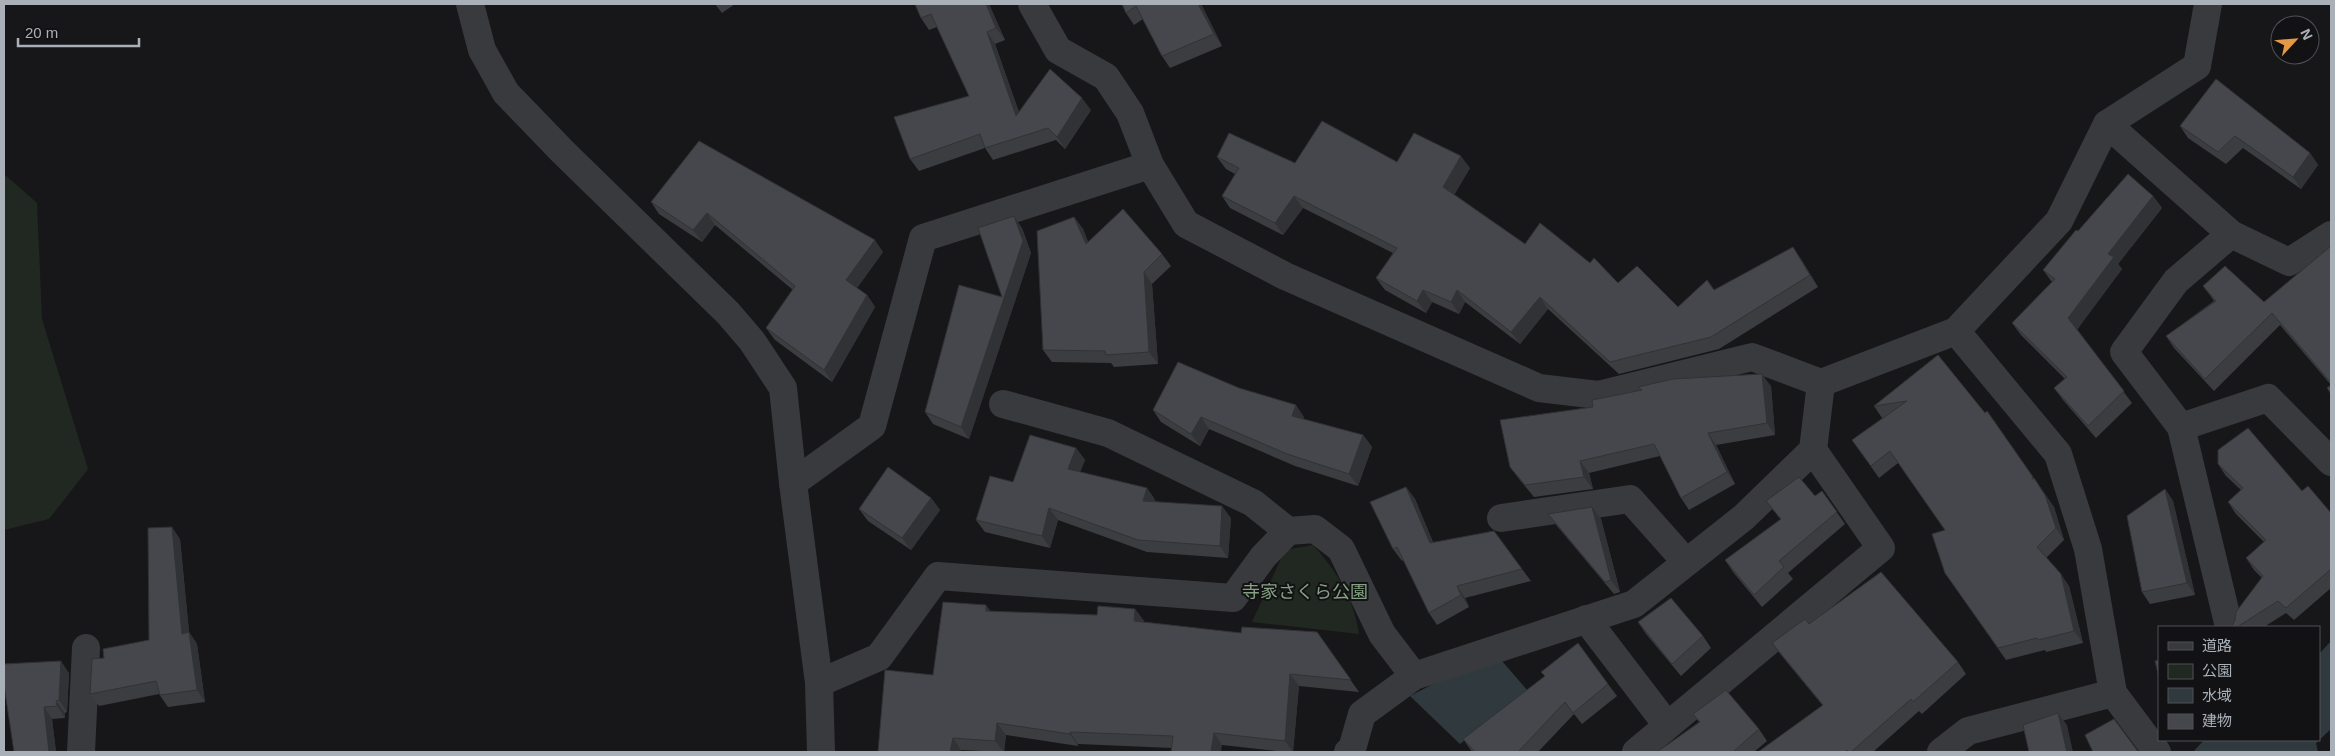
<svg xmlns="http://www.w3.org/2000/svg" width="2335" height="756" viewBox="0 0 2335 756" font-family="Arial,'Noto Sans JP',sans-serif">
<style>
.green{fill:#212821}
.water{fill:#303a3e}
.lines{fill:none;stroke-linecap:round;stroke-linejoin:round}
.minor{stroke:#383a3d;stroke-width:28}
.wall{fill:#3c3d41}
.shaded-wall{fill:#313235}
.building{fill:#46474c;stroke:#313235}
.labels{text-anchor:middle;stroke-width:4;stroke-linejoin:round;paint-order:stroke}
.park-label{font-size:18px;fill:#85a183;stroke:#121214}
</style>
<rect width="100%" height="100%" fill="#171719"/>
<g class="green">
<path d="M4,174l33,29 5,116 46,150 -39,50 -45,11z"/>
<path d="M1313,545c25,28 40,52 46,89l-107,-12 33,-72z"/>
</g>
<g class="water">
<path d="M2331,641v88l-15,14 2,9h-125l11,-12h115v-86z"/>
<path d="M1502,661l26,30 -68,53 -50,-48 50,-26z"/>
</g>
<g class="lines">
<g class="minor">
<path d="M470,4l12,46 24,43 57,59 165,161 24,28 31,47 10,95 26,200 2,69"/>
<path d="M1032,4l26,46 48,27 24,36 20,52 36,59 99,52 254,112 59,7 154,-38 69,26 135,-52 103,-110 48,-97 90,-58 11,-62"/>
<path d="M2107,124l124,110 58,28 42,-27"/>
<path d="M1003,404l105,29 145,70 35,28"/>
<path d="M2181,427l87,-29 63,64"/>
<path d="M793,483l79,-57 51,-188 227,-73"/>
<path d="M1501,518l129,-19 56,63"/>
<path d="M1586,619l81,106"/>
<path d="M2229,627l-48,-200 -57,-75 52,-71 55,-47"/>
<path d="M819,683l60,-26 59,-81 295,22 30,-41 25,-26 27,-2 26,20 41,85 32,42"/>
<path d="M2113,693l44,59"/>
<path d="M81,752l5,-104"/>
<path d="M1348,752l4,-3 10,-35 52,-38 220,-72 110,-87 69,-67 8,-67"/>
<path d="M1636,752l245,-204 -68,-98"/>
<path d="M1941,752l27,-21 145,-38 -25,-144 -30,-95 -102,-123"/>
</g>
</g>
<g class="wall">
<path d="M715,4h20l-13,9z"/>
<path d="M915,4h74l16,36 -10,4 24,68 72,-2 -26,39 -9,-9 -63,20 -8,-12 -66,23 -9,-12 59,-63 -32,-69 -8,3 -8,-12z"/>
<path d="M1122,4h79l21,42 -52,22 -8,-12 -19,-37 -9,6 -8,-12z"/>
<path d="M2216,79l94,74 8,12 -17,24 -58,-41 -17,16 -38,-26 -8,-12z"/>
<path d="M1217,157l78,6 102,-1 73,6 -16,26 71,50 65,19 28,20 60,24 36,-17 87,-31 17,28 -99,62 -100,25 -71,-65 -28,35 -55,-42 -6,12 -27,-12 -6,11 -41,-23 -9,-12 17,-25 -90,-45 -20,27 -53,-27 -8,-12 13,-22 -9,-5z"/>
<path d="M2153,196l9,12 -44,56 4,5 -45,60 55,74 -36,35 -33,-38 -9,-12 11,-9 -44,-44 -9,-12 40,-41 -9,-12 35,-39z"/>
<path d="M651,202l232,50 -26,36 10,7 8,12 -43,75 -57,-42 -9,-12 27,-38 -78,-65 -13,17 -43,-28z"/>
<path d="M1074,217l9,12 5,13 74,12 9,12 -19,18 6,80 -44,3 -3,-4 -59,-1 -9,-12z"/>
<path d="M1022,228l9,25 -62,186 -36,-15 -8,-12 77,-115z"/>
<path d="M2331,246v149l-4,-7 4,-3 -51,-60 -66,66 -40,-43 -8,-12 48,-35 -11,-15 61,16z"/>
<path d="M1938,355l47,58 2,-2 67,96 10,33 -18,18 23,28 14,57 -37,9 -1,-2 -39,10 -61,-87v-43l-47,-67 -19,15 -27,-38 31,-22h-1l-8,-12z"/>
<path d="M1771,386l4,49 -59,10 19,39 -46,26 -8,-12 -21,-42 -71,17 4,16 -59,8 -15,-18 -9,-12 83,-60 48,-16 -3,-4z"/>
<path d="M1153,410l151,7 -1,2 60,16 9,12 -14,39 -63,-20 -86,-37 -9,17 -39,-24z"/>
<path d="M1076,448l9,12 -5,12 67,16 8,12v1l76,17 -3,40 -81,-6 -89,-32 -8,28 -65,-16 -9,-12 37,-38z"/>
<path d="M2218,464l84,27 29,22v75l-37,32 -8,-7 -22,14h-35l3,-1 30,-48 -8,-8 -8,-12 18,-16 -28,-28 -8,-12 13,-12 -15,-14z"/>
<path d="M1406,487l9,12 18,43 89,27 9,12 -66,17 4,9 -32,18 -8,-12 -26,-53 -1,1 -9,-12z"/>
<path d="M2165,489l8,12 22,94 -45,9 -8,-12z"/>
<path d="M1822,491l23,33 -57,49 5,6 -31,28 -29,-35 -8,-12 56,-40 -15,-19 49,-5z"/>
<path d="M931,498l9,12 -29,40 -43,-29 -9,-12z"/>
<path d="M1592,507l9,12 19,73 -6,2 -57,-68 -9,-12z"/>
<path d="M180,539l9,93 8,12 8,58 -37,5 -9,-13 -60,12 -9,-12 14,-36 45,-18z"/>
<path d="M1135,609l9,12v1l97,11 76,-1 42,60 -60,-6 -6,66h-8l-63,-7 -50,3 -94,-4v2l-72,-11 -2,17 -43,-2v2h-83l55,-77 58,-63 106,3z"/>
<path d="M1638,622l65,14 8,12 -30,28 -35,-42z"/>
<path d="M1809,624l149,38 8,12 -44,40 -3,-3 -46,41h-115l65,-46 -42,-51 -9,-12z"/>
<path d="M69,673l-2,39 -2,1v5l-13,1 4,33h-42l-10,-67z"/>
<path d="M1608,684l9,12 -35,28 -8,-10 -36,38h-66l-9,-13z"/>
<path d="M1693,714l66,15 8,12 -13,11h-97l42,-30z"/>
</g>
<g class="shaded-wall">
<path d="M986,4h3l16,36 -9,-12z"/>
<path d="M1198,4h3l21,42 -8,-12z"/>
<path d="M987,32l8,12 29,84 -8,-12z"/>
<path d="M1082,98l9,12 -26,39 -8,-12z"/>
<path d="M2310,153l8,12 -17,24 -8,-12z"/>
<path d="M1461,156l9,12 -18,31 -9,-12z"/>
<path d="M1294,196l9,12 -20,27 -8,-12z"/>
<path d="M2153,196l9,12 -44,56 4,5 -45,61 -9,-12 40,-64z"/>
<path d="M707,213l8,12 -13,17 -9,-12z"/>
<path d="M1014,216l8,12 9,25 -62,186 -8,-12 62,-186z"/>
<path d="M1074,217l9,12 11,27 -8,-12z"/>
<path d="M875,240l8,12 -29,40 -8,-12z"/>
<path d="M1793,247l8,12 17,28 -8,-12z"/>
<path d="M1144,272l8,12 6,80 -9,-12z"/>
<path d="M1423,290l9,12 -6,11 -9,-12z"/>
<path d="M1457,290l8,12 -6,12 -8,-12z"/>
<path d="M867,295l8,12 -43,75 -8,-12z"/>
<path d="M1540,297l8,12 -28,35 -9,-12z"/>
<path d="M1762,374l9,12 4,49 -8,-12z"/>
<path d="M1296,405l8,12 -3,11 -9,-12z"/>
<path d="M1201,417l8,12 -9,17 -9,-12z"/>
<path d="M1708,433l8,12 19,39 -8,-12z"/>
<path d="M1363,435l9,12 -14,39 -9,-12z"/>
<path d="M1076,448l9,12 -9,21 -8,-12z"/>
<path d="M1580,461l9,12 4,16 -9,-12z"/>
<path d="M1406,487l9,12 23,56 -8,-12z"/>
<path d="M1147,488l8,12 -4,13 -8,-12z"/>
<path d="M2165,489l8,12 22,94 -8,-12z"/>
<path d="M2045,495l9,12 10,33 -8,-12z"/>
<path d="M931,498l9,12 -29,40 -9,-12z"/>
<path d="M1222,506l9,12 -3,40 -8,-12z"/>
<path d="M1592,507l9,12 19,73 -9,-12z"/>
<path d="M1049,508l9,12 -8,28 -8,-12z"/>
<path d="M172,527l8,12 9,93 8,12 8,58 -8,-12 -15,-56z"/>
<path d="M2061,574l8,12 14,57 -9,-12z"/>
<path d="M1457,586l8,12 4,9 -8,-12z"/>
<path d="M986,605l9,12 -9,-6z"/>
<path d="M1135,609l9,12 -2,12 -8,-12z"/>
<path d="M61,661l8,12 -2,39 -8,-12z"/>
<path d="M1290,674l9,12 -6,66 -8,-11z"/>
<path d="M56,701l9,12v5l-8,-12z"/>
<path d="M44,707l8,12 4,33h-7z"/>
<path d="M2058,713l9,12 6,27h-6z"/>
<path d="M997,723l9,12 -2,17 -9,-11z"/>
<path d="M1070,732l8,12v2l-8,-12z"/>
<path d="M1214,733l8,12 -1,7h-10z"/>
<path d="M953,738l8,12v2h-11z"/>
</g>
<g class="building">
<path d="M915,4h71l10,24 -9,4 29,84 34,-47 32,29 -25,39 -9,-9 -63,20 -5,-14 -70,25 -16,-42 75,-21 -38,-82 -10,4z"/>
<path d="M1122,4h76l16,30 -52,22 -26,-50 -10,7z"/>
<path d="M2216,79l94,74 -17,24 -58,-41 -17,16 -38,-26z"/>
<path d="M1322,121l75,41 17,-29 47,23 -18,31 82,57 15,-21 50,40 4,-5 24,25 19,-17 41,41 29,-27 7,10 79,-43 17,28 -99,62 -101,25 -70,-65 -29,35 -54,-42 -6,12 -28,-12 -6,11 -41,-23 21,-30 -103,-52 -19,27 -53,-27 17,-28 -22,-11 12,-24 66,30z"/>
<path d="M699,141l176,99 -29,40 21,15 -43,75 -58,-42 29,-42 -88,-73 -14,17 -42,-28z"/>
<path d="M2128,174l25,22 -45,58 6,3 -46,61 56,73 -36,35 -34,-38 13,-11 -55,-54 43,-44 -12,-9 33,-40 2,1z"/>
<path d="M1123,209l39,45 -18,18 5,80 -43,3 -1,-4 -62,-1 -6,-119 37,-14 12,27z"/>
<path d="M1014,216l9,25 -62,186 -36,-15 34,-127 43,12 -24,-69z"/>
<path d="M2331,246v137l-59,-70 -67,66 -39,-43 50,-35 -13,-15 22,-20 39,36z"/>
<path d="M1938,355l47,58 2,-2 46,66 -1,2 2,-1 11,17 11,33 -19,19 24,27 13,57 -36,9 -1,-2 -39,10 -53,-75 -13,-39 13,-4 -55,-79 -19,15 -19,-26 55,-39 -33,5z"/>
<path d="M1178,362l61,26 57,17 -4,11 71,19 -14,39 -62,-20 -86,-37 -10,17 -38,-24z"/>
<path d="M1762,374l5,49 -59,10 19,39 -46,26 -27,-54 -74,17 4,16 -59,8 -15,-18 -10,-47 93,-13 -1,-7 50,-10 -4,-3 35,-8z"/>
<path d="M2331,385v8l-4,-5z"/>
<path d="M2248,428l54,63 6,-5 23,27v56l-45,39 -8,-7 -41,26h-8l3,-1 3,-6 1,-8 27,-36 -17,-18 20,-18 -38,-38 15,-14 -25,-24v-14z"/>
<path d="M1030,435l46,13 -8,21 79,19 -4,13 79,5 -2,40 -82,-6 -89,-32 -7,28 -66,-16 14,-44 23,6z"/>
<path d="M888,467l43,31 -29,40 -43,-29z"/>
<path d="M1799,477l16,19 7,-5 15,21 -58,49 5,6 -30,28 -29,-35 56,-41 -15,-18z"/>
<path d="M1406,487l24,56 64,-12 28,38 -65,17 4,9 -32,18 -32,-66 -4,2 -23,-47z"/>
<path d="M2165,489l22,94 -45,9 -15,-76z"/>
<path d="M1592,507l19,73 -6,2 -57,-68z"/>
<path d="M172,527l10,107 7,-2 8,58 -37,5 -4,-14 -66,13 2,-35 12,-1 -1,-9 46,-9 -1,-112z"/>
<path d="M1881,572l77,90 -45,40 -2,-3 -60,53h-2l-2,-2 -2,2h-87l65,-47 -51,-62 33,-24 4,5z"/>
<path d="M1671,598l32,38 -31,28 -34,-42z"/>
<path d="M943,602l43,3v6l111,4 1,-9 37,3 -1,12 107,12 1,-6 75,5 34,48 -61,-6 -5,67 -71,-8 -3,19h-40l2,-16 -103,-4v2l-73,-11 -2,18 -42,-3 -3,14h-72l7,-82 48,5z"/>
<path d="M1578,643l30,41 -35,29 -8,-11 -47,50h-43l-12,-13 82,-63 -4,-4z"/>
<path d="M2159,660v17l-4,-16z"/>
<path d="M61,661l-2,39 -3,1 1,5 -13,1 5,45h-35l-10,-67v-21z"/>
<path d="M1726,690l33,39 -26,23h-76l43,-30 -7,-8z"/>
<path d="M2058,713l9,39h-38l-6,-27z"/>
<path d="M2114,719l23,31 1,2h-45l-8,-17z"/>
</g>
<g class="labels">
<g class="park-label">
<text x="1305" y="598">寺家さくら公園</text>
</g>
</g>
<rect width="2335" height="756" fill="none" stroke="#aab0b8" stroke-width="10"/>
<rect x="2158" y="626" width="162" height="115" fill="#121214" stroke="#4f5156"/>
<rect x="2168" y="642" width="25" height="8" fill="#383a3d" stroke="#4f5156"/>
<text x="2202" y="651" font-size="15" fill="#aab0b8">道路</text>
<rect x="2168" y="664" width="25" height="15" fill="#212821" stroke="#4f5156"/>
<text x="2202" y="676" font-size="15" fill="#aab0b8">公園</text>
<rect x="2168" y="688" width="25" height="15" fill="#303a3e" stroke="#4f5156"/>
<text x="2202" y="701" font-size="15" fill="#aab0b8">水域</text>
<rect x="2168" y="714" width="25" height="15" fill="#46474c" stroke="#4f5156"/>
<text x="2202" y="726" font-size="15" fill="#aab0b8">建物</text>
<g transform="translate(2295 40) rotate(64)"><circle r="24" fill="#121214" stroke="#4f5156"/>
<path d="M0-4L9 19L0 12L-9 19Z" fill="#e49844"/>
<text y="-8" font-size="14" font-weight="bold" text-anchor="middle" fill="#aab0b8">N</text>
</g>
<path d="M18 38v8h121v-8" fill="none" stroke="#aab0b8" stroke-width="2.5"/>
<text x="25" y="38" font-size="15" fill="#aab0b8" stroke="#121214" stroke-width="4" paint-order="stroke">20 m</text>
</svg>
